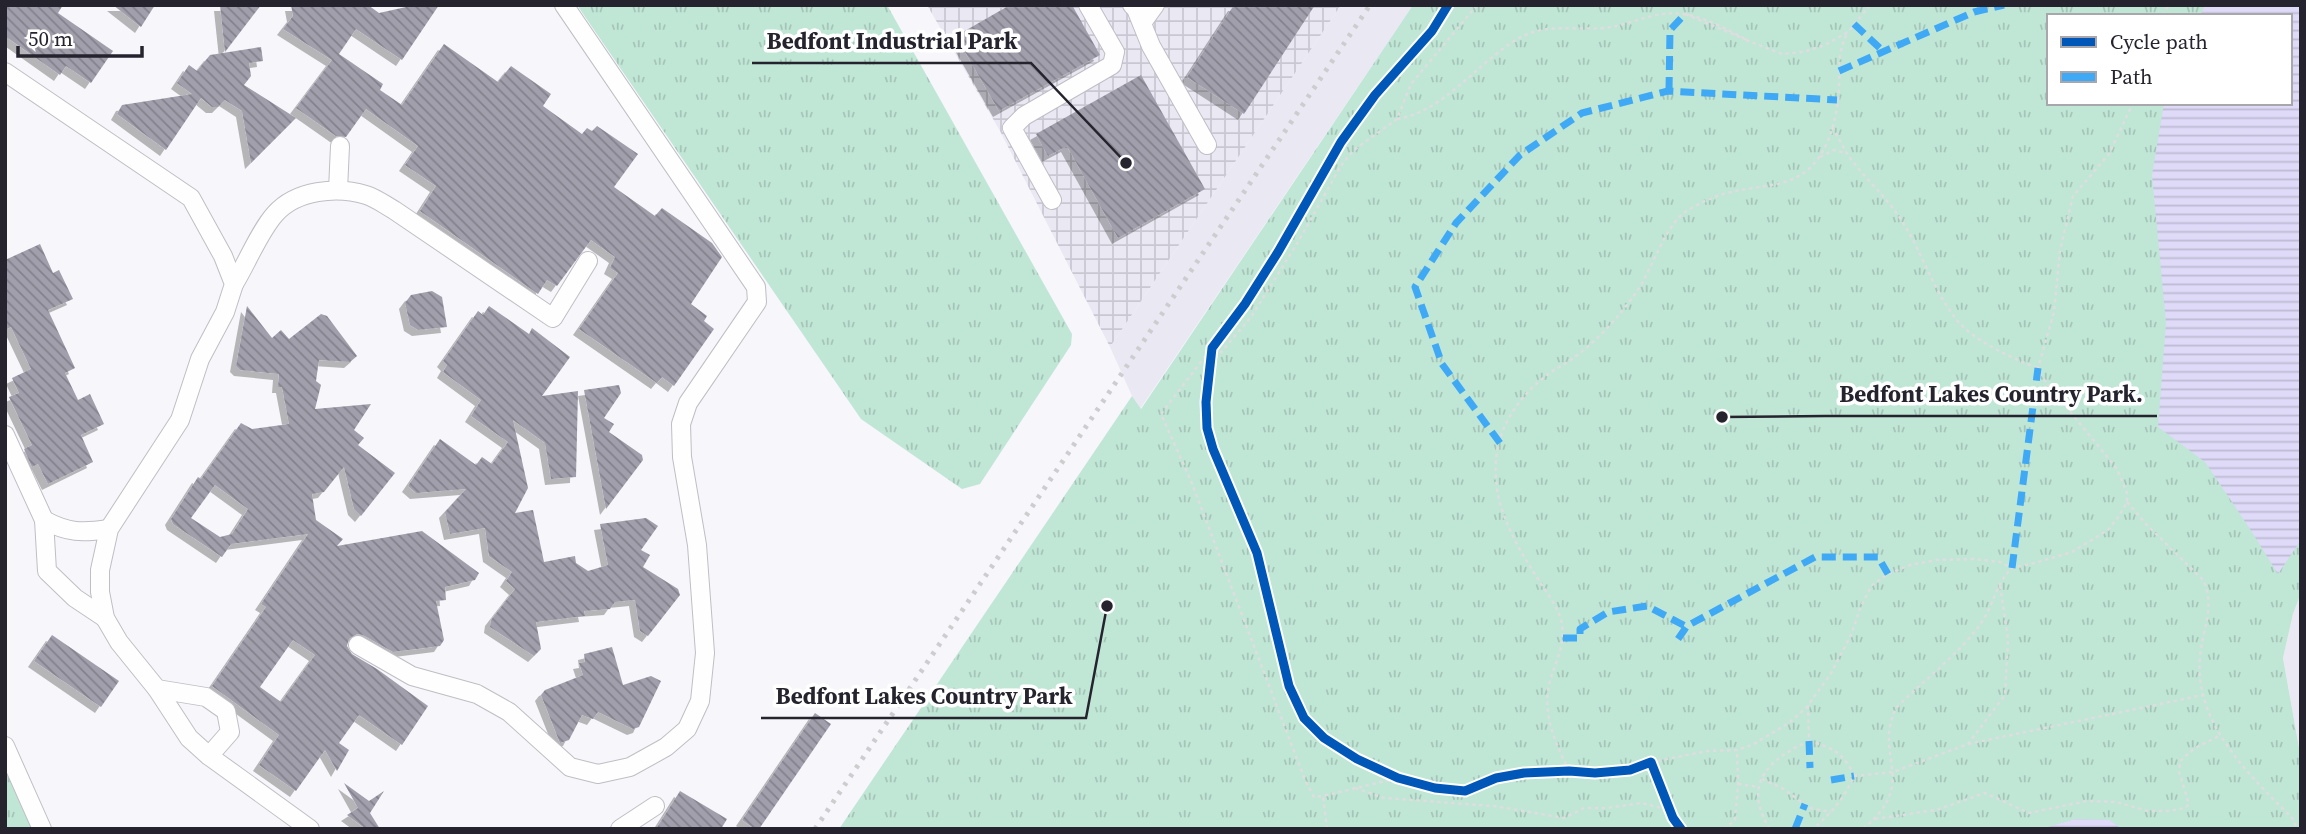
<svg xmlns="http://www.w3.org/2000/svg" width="2306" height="834" viewBox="0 0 2306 834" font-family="'Source Serif 4',serif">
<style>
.built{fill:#eae8f3}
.industrial{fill:url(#industrial-grid)}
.grass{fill:url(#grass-tufts);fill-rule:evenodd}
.water{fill:url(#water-rules)}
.building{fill:url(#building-back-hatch);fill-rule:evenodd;filter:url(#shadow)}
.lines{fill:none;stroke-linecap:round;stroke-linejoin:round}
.minor-casing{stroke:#bfbec5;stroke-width:20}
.path{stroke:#dedddf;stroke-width:2.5;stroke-dasharray:3.5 3.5;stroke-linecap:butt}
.minor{stroke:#fefefe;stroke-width:18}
.rail{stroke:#cdcccf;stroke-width:5;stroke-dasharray:3.5 7;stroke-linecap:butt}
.quiet{stroke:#3fa9f5;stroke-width:7;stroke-dasharray:14 7;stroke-linecap:butt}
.cycleway-casing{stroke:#fff;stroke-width:13}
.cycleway{stroke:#0057b8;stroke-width:9}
.leader{fill:none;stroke:#25242e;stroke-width:2.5}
.callout-dot{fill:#25242e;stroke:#fff;stroke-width:2.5}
.callout-label{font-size:23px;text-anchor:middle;font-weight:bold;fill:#25242e;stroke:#fff;stroke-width:7;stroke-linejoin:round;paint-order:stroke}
</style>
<defs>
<pattern id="industrial-grid" width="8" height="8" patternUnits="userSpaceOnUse" patternTransform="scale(1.75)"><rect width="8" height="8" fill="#eae8f3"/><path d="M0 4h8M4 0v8" fill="none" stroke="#c9c7d1"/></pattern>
<pattern id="grass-tufts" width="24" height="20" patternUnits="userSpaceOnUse" patternTransform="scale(1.75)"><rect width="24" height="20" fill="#c0e6d6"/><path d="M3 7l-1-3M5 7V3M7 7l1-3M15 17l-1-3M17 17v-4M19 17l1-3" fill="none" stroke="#a5c5b8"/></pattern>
<pattern id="water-rules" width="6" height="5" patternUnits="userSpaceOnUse" patternTransform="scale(1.75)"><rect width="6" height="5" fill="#dedaf7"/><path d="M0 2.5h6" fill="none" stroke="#bebbd4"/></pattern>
<pattern id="building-back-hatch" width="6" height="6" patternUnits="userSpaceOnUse" patternTransform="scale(1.75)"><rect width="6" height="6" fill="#a19fab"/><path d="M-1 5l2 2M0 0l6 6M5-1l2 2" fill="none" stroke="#83818c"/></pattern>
<filter id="shadow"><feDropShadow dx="-6" dy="6" stdDeviation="0" flood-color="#0004"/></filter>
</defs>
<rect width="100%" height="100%" fill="#f7f6fa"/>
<g class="built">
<path d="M1341,5h72l-273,404 -8,-13 -22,-49z"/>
<path d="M2301,593v166l-18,-101 10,-44z"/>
</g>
<path class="industrial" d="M927,5h414l-231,342 -110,-216z"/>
<g class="grass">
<path d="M577,5h310l185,329 -1,11 -91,139 -18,5 -101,-70z"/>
<path d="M1413,5h888v588l-8,21 -10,44 18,101v70h-1462l293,-433 9,13zM2049,16h241v87h-241z"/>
<path d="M5,764l29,65h-29z"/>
</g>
<g class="water">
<path d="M2205,5h96v535l-23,34 -28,-45 -45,-67 -47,-35 8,-104 -14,-148 12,-72h126v-87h-90z"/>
<path d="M2076,819l33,1 13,9h-81z"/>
</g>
<g class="building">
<path d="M5,5h58l-5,8 55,38 -22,32 -25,-17 -6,9 -55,-39z"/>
<path d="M113,5h42l-14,22z"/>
<path d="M220,5h41l-36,47z"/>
<path d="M291,5h77l11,8 36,-8h24l-37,55 -46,-31 -17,25 44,30 -3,6 22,15 42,-61 54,38 13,-16 40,28 -8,12 39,28 5,-6 5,3 5,-5 41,28 -24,33 41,29 7,-8 50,35 10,14 -31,47 16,12 -3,5 10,8 -40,57 -12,-9 -5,6 -78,-54 39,-56 -8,-5 5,-11 -24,-17 -34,46 -10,-6 -9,14 -118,-83 16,-25 -31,-21 13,-19 -52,-37 -20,28 -10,-1 -40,-28 36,-48 -49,-31 10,-13z"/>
<path d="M1010,5h62l28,50 -101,56 -43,-75z"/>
<path d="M1234,5h81l-71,109 -57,-37z"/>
<path d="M261,47l2,14 -14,2 2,13 -7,9 52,33 -45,45 -9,-52 -17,-11 -7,7h-6l-11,-9 -35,52 -49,-36 5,-9 70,-11 -15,-11 12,-18 8,6 13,-16z"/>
<path d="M1141,75l64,114 -87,49 -51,-92 -19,10 -12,-22z"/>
<path d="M40,244l13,29 6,-3 14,29 -25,11 27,58 -10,5 13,27 12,-6 14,30 -23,11 12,27 -45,22 -10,-20 -6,3 -8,-18 8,-4 -23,-48 10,-4 -7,-15 19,-9 -20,-42 -6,3v-70z"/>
<path d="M432,291l10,6 5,30 -29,3 -8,-5 -5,-22 6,-8z"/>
<path d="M247,306l25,32 9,-8 8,9 32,-25 6,2 30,40 -7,6 -31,-2 -3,21 5,4 -6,24 56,-5 -17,26 10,8 -6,7 37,28 -34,43 -7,-7 -10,-42 -20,25 -12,2 4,26 27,19 -6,7 85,-15 57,42 -4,7 -30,7 1,13 -10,1 8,39 -4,6 -47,6 -30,-17 -6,-1 -8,5 -2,7 5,8 25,15 51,37 -26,39 -43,-30 -20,28 10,7 -12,21 -12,-21 -29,41 -37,-26 20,-30 -67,-49 54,-79 -5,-3 47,-70 -77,10 -9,13 -49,-33 -2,-5 27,-42 3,2 40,-56 11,6 37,-5 -7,-37h-4l1,-13 -39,-4 -4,-4zM215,485l33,24 -16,25 -12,3 -29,-19zM293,640l22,15 -34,47 -21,-15z"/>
<path d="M489,306l40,28 3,-6 38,29 -28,39 36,-5 -2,86 -25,2 -6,-36 -32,-23 15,68 -13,25 18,-3 11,52 31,-6 1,7 12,8 20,-6 -8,-41 46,-6 12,8 -17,24 9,5 -7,12 35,22 2,6 -32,41 -8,-5 -5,-31 -20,2 -5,7 -26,2 1,5 -49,6 5,27 -7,7 -44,-29 1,-7 24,-31 -9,-8 6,-9 -23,-16 -4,-28 -35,6 -5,-22 21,-23 -50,4 -8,-7 32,-47 36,26 6,-8 10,7 16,-22 -37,-26 10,-16 -38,-28 4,-7 -4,-4 35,-50 5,4z"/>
<path d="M619,385l2,8 -17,25 10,6 -5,8 33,23 1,5 -37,49 -22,-119z"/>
<path d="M52,635l67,46 -18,26 -67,-46z"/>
<path d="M612,647l11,38 28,-9 10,5 -22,46 -6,2 -35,-17 -5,7 -11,-4 -13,25 -9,3 -19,-48 4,-5 38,-15 -4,-12 6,-1 -1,-8z"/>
<path d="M815,713l16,11 -72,105h-4l-13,-9z"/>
<path d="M344,783l25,18 15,-10 -14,22 10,16h-14l-19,-14 11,-7z"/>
<path d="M680,791l47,28 -6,10h-65z"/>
</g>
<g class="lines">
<defs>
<g id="minor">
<path d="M1132,5l4,4 15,37 56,99"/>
<path d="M1142,23l13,-18"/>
<path d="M5,72l186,126 32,58 11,28 -9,28 -25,47 -20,61 -71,109 -9,41v22l5,26 14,24 38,47 32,49 20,18 101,73"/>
<path d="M338,190l2,-44"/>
<path d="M1052,200l-40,-72 12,-12 88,-51 3,-13 -27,-47"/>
<path d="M234,284c13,-21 25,-52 41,-70 21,-24 62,-28 91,-19 10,3 19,10 28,15l159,108 35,-57"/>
<path d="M5,435l39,85"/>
<path d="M105,618l-30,-20 -28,-27 -3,-51c24,13 38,13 65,9"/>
<path d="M358,645l54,31 65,18 32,18 61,55 28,7 32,-7 36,-20 21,-18 13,-28 5,-48 -8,-108 -15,-88 -1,-33 7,-21 69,-101 -1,-15 -192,-282"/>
<path d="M157,689l49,8 20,14 4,21 -21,24"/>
<path d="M5,746l37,83"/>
<path d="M620,829l35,-23"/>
</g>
</defs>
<use href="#minor" class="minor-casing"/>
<g class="path">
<path d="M1448,5l-16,26 -57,64 -34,47 -63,110 -33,52 -33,44 -6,54 1,26 6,21 44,104 32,133 15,32 20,20 33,21 41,19 37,10 30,3 31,-13 28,-5 45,-2 26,2 35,-3 21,-8 22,56 8,11"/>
<path d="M2164,16l4,-11"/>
<path d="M1746,40l36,14 21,-2 22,-7 23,-13 22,-27"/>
<path d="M1397,119c43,-6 78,-52 114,-76 32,-22 59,-12 93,-15 29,-3 53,-20 84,-13 21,4 40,15 59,25l-62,-26"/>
<path d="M1832,127c6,9 10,19 16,28 16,23 39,42 54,66 20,31 31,69 54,98 16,21 57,40 82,49"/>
<path d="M1820,157l14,-7 11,3"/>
<path d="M1210,350l-49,64 30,67 114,299 9,17 9,-1"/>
<path d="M1211,364l40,-47 47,-75 44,-78 12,-14 43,-31 14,-35 66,-79"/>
<path d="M2127,502l20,23 56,55c13,26 -1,50 -3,78 -6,66 51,119 94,162l2,9"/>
<path d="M1809,741c23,6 36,13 45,35 -11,24 -21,35 -41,53"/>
<path d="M1968,744l235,-49"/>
<path d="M1651,762l57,-11 29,-1 15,-5 37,-22 19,-17"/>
<path d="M1569,771c-12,-25 -25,-52 -21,-81 4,-23 18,-42 14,-66 -3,-16 -14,-29 -22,-42 -24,-37 -48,-76 -44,-122 2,-33 24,-65 50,-84 8,-7 18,-11 26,-17 24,-17 46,-41 63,-65 18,-24 28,-68 53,-84 14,-8 28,-15 44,-18 27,-7 57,-4 79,-25 19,-19 27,-53 28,-79 1,-22 -2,-35 9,-56"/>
<path d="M1854,776l39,-4 75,-28 37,-49 3,-56 -8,-54"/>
<path d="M1762,779l20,9 28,20 21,4"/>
<path d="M1738,784l20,3"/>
<path d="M1355,788l29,10 110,8 70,12 20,-10h22l36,-5 16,4 14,10"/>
<path d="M1875,819l61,-9 49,-17 44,20 58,-12 29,1 32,9h21l16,-3 4,-4 -10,-32 1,-11 15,-13 26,-13"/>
<path d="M1327,829l-4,-33 75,-18"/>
<path d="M1724,829l11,-9 3,-36 -1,-34"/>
<path d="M1770,829c-29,-45 -1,-70 39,-88l-1,-36 22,-30 21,-40 10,-29 11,-21 16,-11 22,-9 27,-5 37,-1 26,3 12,6 23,-5 37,-11 36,-22 11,-14 8,-14v-9l-10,-24 -76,-93 -3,-8 16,-56 6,-62 13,-54 36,-42 24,-51"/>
<path d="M1863,829c58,-48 8,-74 34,-122 25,-25 68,-58 86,-87 11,-17 14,-38 29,-52"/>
</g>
<use href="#minor" class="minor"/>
<path class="rail" d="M815,829l555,-824"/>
<g class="quiet">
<path d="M1854,24l30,28"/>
<path d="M1839,71l135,-59 30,-7"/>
<path d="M1669,91l1,-61 15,-16"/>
<path d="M1500,443l-58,-79 -27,-77 41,-64 64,-68 62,-42 86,-22 169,9"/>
<path d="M2012,568l26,-200"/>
<path d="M1563,638h17v-9l28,-17 39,-6 40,21"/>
<path d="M1678,639l9,-13 128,-69h63l10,17"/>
<path d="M1809,741l1,27"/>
<path d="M1831,780l23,-4"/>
<path d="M1795,829l10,-25"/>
</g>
<defs>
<path id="cycleway" d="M1448,5l-16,26 -57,64 -34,47 -63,110 -33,52 -33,44 -6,54 1,26 6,21 44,104 32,133 15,32 20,20 33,21 41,19 37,10 30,3 31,-13 28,-5 45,-2 26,2 35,-3 21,-8 22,56 8,11"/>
</defs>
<use href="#cycleway" class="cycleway-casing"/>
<use href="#cycleway" class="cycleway"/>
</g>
<path class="leader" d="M1126 163L1031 63H752M1722 417L1825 416H2157M1107 606L1086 718H761"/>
<g class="callout-dot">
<circle cx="1126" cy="163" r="7"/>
<circle cx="1722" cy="417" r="7"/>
<circle cx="1107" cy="606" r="7"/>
</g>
<g class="callout-label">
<text x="892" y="49">Bedfont Industrial Park</text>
<text x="1991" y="402">Bedfont Lakes Country Park.</text>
<text x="924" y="704">Bedfont Lakes Country Park</text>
</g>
<rect width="2306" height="834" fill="none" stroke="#25242e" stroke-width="14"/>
<rect x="2047" y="14" width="245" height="91" fill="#ffffff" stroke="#a8a7ab" stroke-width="2"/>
<rect x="2061" y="37" width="35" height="10" fill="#0057b8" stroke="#a8a7ab" stroke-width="2"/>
<text x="2110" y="49" font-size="21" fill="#25242e">Cycle path</text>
<rect x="2061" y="72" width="35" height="10" fill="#3fa9f5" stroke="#a8a7ab" stroke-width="2"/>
<text x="2110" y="84" font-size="21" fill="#25242e">Path</text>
<path d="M18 46v10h124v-10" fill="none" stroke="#25242e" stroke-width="3.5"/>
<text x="28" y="46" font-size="21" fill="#25242e" stroke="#ffffff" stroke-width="5" paint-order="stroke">50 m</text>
</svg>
